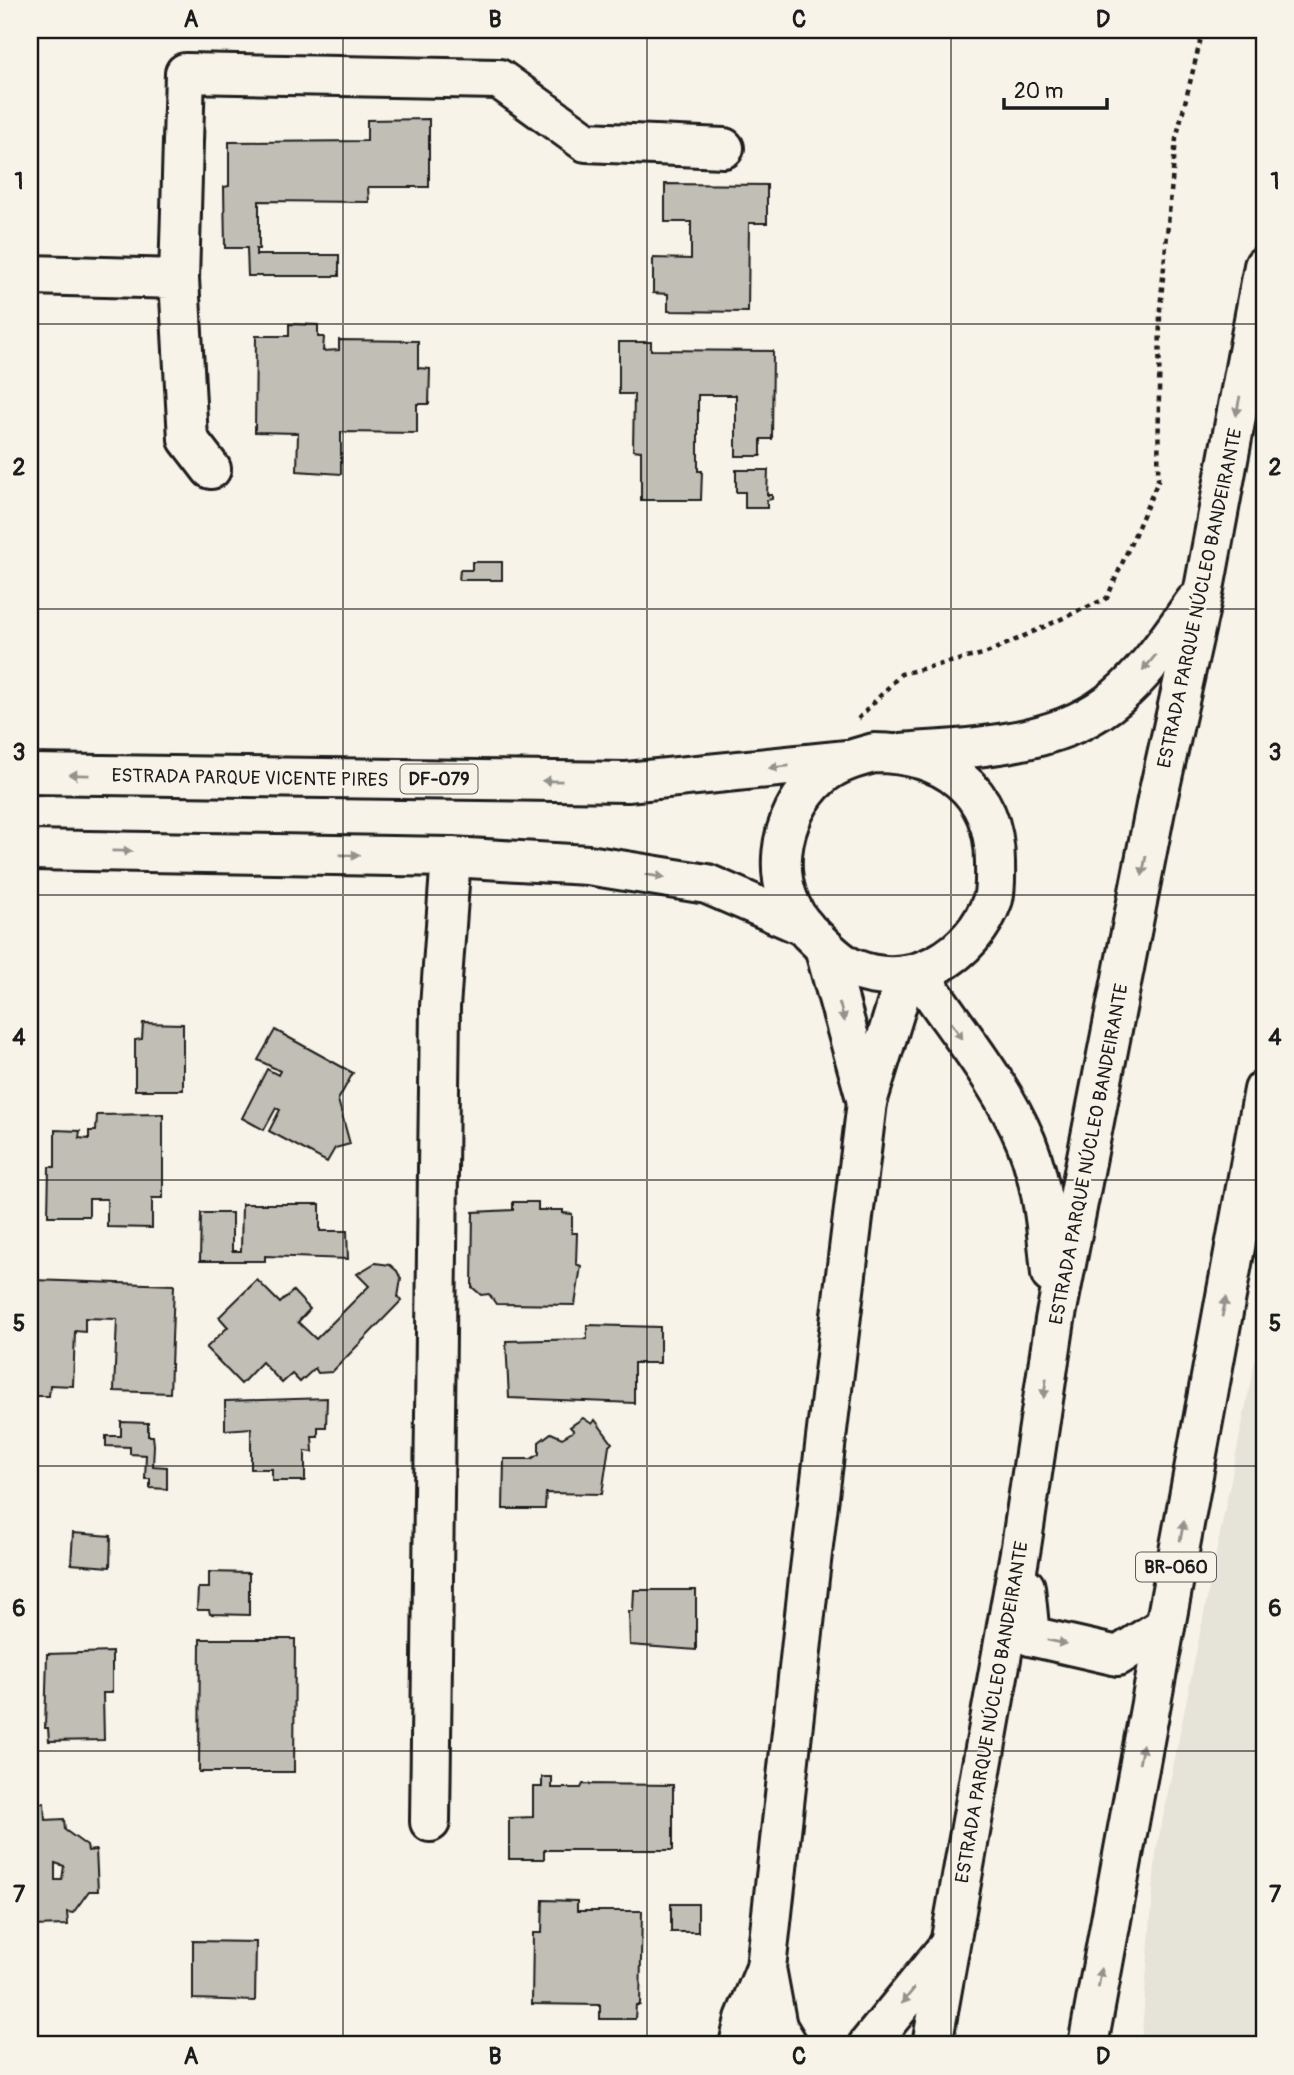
<svg xmlns="http://www.w3.org/2000/svg" width="1294" height="2075" viewBox="0 0 1294 2075" font-family="Pangolin,sans-serif">
<style>
.built{fill:#e6e3d9}
.building{fill:#c0beb5;stroke:#1c1c1c;stroke-width:2;fill-rule:evenodd}
.lines{fill:none;stroke-linecap:round;stroke-linejoin:round}
.minor-casing{stroke:#1c1c1c;stroke-width:44}
.tertiary-casing{stroke:#1c1c1c;stroke-width:44}
.primary-casing{stroke:#1c1c1c;stroke-width:44}
.trunk-casing{stroke:#1c1c1c;stroke-width:44}
.path{stroke:#1c1c1c;stroke-width:4.5;stroke-dasharray:5 5;stroke-linecap:butt}
.minor{stroke:#f7f3e8;stroke-width:38}
.tertiary{stroke:#f7f3e8;stroke-width:38}
.primary{stroke:#f7f3e8;stroke-width:38}
.trunk{stroke:#f7f3e8;stroke-width:38}
.oneway{fill:#94928c}
.grid{fill:none;stroke:#1c1c1c;stroke-width:2;stroke-opacity:0.55}
.labels{text-anchor:middle;stroke-width:5;stroke-linejoin:round;paint-order:stroke}
.shield{fill:#f7f3e8;stroke:#5e5c59;stroke-width:2}
.shield-label{font-size:18px;font-weight:bold;fill:#1c1c1c}
.street-label{font-size:19px;fill:#1c1c1c;stroke:#f7f3e8}
.neatline{fill:none;stroke:#1c1c1c;stroke-width:2.5}
.grid-label{font-size:23px;text-anchor:middle;font-weight:bold;fill:#1c1c1c}
</style>
<rect width="100%" height="100%" fill="#f7f3e8"/>
<filter id="ink" filterUnits="userSpaceOnUse"><feTurbulence type="fractalNoise" baseFrequency=".0143" numOctaves="2"/><feDisplacementMap in="SourceGraphic" scale="14" xChannelSelector="R" yChannelSelector="G"/><feConvolveMatrix kernelMatrix="1 2 1 2 8 2 1 2 1" color-interpolation-filters="sRGB"/></filter>
<g filter="url(#ink)">
<path class="built" d="M1264,1315v730h-123l15,-193z"/>
<g class="building">
<path d="M429,119v68h-61l1,15 -110,-1v48h-3v6h83v21h-91l-1,-28h-22l-1,-61 5,-1v-44l138,-1v-21z"/>
<path d="M665,184l102,1v38h-18l-1,89 -80,-1v-17l-15,-1v-35l38,1v-37h-26z"/>
<path d="M289,324l29,1v12h6l-1,14 16,-1v-10l79,1v27l12,1 -1,35h-12v29l-76,-1v42l-44,-3 1,-38 -43,-1 1,-96h33z"/>
<path d="M619,342h32v8l122,1 -1,88h-11v17h-25v-61h-38v76h4l-1,29h-60v-49l-8,-1 1,-56h-15z"/>
<path d="M736,470h32l-1,25h5v4l-5,1v8h-22v-16h-9z"/>
<path d="M472,562h30v18h-43l1,-10h12z"/>
<path d="M143,1023l40,1v66h-48v-50l7,-1z"/>
<path d="M275,1030l78,43 -15,27 12,44 -15,4 -8,14 -58,-31 11,-21 -4,-2 -12,22 -22,-12 25,-49 11,6 2,-4 -22,-11z"/>
<path d="M163,1114v84h-11v30l-45,-1v-28h-18v17h-41l1,-49h6v-37l25,1 -1,7 10,1v-8h7l1,-16z"/>
<path d="M513,1202h25v8h25v3l9,1v19h5l-1,31 5,2 -6,39 -79,-1 -7,-10 -8,1 -9,-8 1,-75 40,-2z"/>
<path d="M242,1204h78v27h27l1,28 -83,-3v5h-65l1,-48h31v38h9z"/>
<path d="M375,1263l15,2 7,6 4,8 -3,18 3,4 -69,71 -14,1 -3,-5 -15,14 -8,-8 -10,9 -20,-21 -21,22 -35,-36 22,-21 -9,-10 38,-37 23,23 13,-12 17,18 -12,13 18,17 53,-53 -12,-12z"/>
<path d="M33,1280l141,5 -4,108 -56,-2 3,-72 -32,-1v14l-10,-1 -2,55 -23,-1 -1,11h-19z"/>
<path d="M587,1325l73,2v36h-26v40l-125,-5 -3,-57 81,-2z"/>
<path d="M327,1398l-1,29h-8v9h-6l1,16 -8,-1v30h-33v-12h-21v-41l-26,2v-29z"/>
<path d="M583,1418l9,6 3,-4 17,23 -3,3 -7,48 -56,-1 -1,16h-42l1,-50h27l8,-5v-12l12,-9 11,5 12,-7 -4,-4z"/>
<path d="M121,1422l27,1v13h5l1,9 -1,21 14,1v22l-17,-1v-9h-5l1,-24 -16,-1v-7l-24,-1v-10h15z"/>
<path d="M73,1533l38,3 -1,31 -39,-3z"/>
<path d="M209,1572l40,1v42l-39,-1 -1,-4h-12l1,-22h11z"/>
<path d="M634,1590h62v60l-66,-5 -1,-34h4z"/>
<path d="M200,1639h95l-1,133h-95z"/>
<path d="M112,1652v41h-9l1,47 -55,1 -1,-13h-3l2,-74z"/>
<path d="M542,1777h10v11h29l2,-4 90,1v65h-129v9h-35v-41l24,-1v-30h9z"/>
<path d="M44,1803l1,17 19,-1 1,11 22,16 1,5 8,-1 2,41h-9l-16,22 -6,-1 1,13 -38,1v-122zM55,1863l9,3 -2,14h-7z"/>
<path d="M543,1900l34,1v10h65l-2,94h-4l-1,14h-35v-14l-68,-1 1,-71h9z"/>
<rect x="671" y="1904" width="27" height="28"/>
<path d="M193,1941l63,1 -1,59 -62,-2z"/>
</g>
<g class="lines">
<defs>
<g id="minor">
<path d="M30,275l149,4 9,160 23,30"/>
<path d="M179,279l6,-206 314,6 87,63 138,6"/>
<path d="M430,1822l10,-815 11,-150"/>
</g>
<g id="tertiary">
<path d="M824,947l43,155"/>
<path d="M739,2045l6,-26 21,-51"/>
<path d="M774,2045l3,-18 -11,-59 43,-390 58,-476 39,-127"/>
</g>
<g id="primary">
<path d="M874,753c68,0 121,35 121,109 0,11 1,26 -2,37 -20,57 -81,93 -139,70 -16,-6 -32,-25 -45,-37 -43,-43 -32,-118 12,-156 15,-13 34,-18 53,-23z"/>
<path d="M30,774l597,8 220,-22"/>
<path d="M30,850l421,7 137,8 119,19 97,42"/>
</g>
<g id="trunk">
<path d="M902,753c71,-6 157,-6 215,-56 31,-26 54,-62 78,-95"/>
<path d="M919,974c36,54 82,108 107,168 17,42 21,87 25,132"/>
<path d="M1025,1587l5,49 88,20 47,-30"/>
<path d="M777,2027l11,18"/>
<path d="M868,2045l79,-97"/>
<path d="M932,2045l89,-498 34,-227 102,-520 47,-211 60,-323"/>
<path d="M1088,2045l176,-955"/>
</g>
</defs>
<use href="#minor" class="minor-casing"/>
<use href="#tertiary" class="tertiary-casing"/>
<use href="#primary" class="primary-casing"/>
<use href="#trunk" class="trunk-casing"/>
<path class="path" d="M858,719l43,-45 86,-21 120,-55 51,-117 2,-172 16,-170 27,-109"/>
<use href="#minor" class="minor"/>
<use href="#tertiary" class="tertiary"/>
<use href="#primary" class="primary"/>
<use href="#trunk" class="trunk"/>
</g>
<defs><path id="oneway-solid" d="M-6-.8H1V-3.2L6.5 0L1 3.2V.8H-6Z" transform="scale(1.75)"/></defs>
<g class="oneway">
<use href="#oneway-solid" transform="translate(1238 406) rotate(101)"/>
<use href="#oneway-solid" transform="translate(1149 663) rotate(130)"/>
<use href="#oneway-solid" transform="translate(779 767) rotate(174)"/>
<use href="#oneway-solid" transform="translate(79 775) rotate(-179)"/>
<use href="#oneway-solid" transform="translate(552 781) rotate(-179)"/>
<use href="#oneway-solid" transform="translate(122 851) rotate(1)"/>
<use href="#oneway-solid" transform="translate(350 855) rotate(1)"/>
<use href="#oneway-solid" transform="translate(1144 866) rotate(101)"/>
<use href="#oneway-solid" transform="translate(655 876) rotate(9)"/>
<use href="#oneway-solid" transform="translate(842 1012) rotate(74)"/>
<use href="#oneway-solid" transform="translate(957 1031) rotate(56)"/>
<use href="#oneway-solid" transform="translate(1224 1307) rotate(-79)"/>
<use href="#oneway-solid" transform="translate(1045 1388) rotate(98)"/>
<use href="#oneway-solid" transform="translate(1182 1531) rotate(-79)"/>
<use href="#oneway-solid" transform="translate(1057 1642) rotate(12)"/>
<use href="#oneway-solid" transform="translate(1141 1754) rotate(-80)"/>
<use href="#oneway-solid" transform="translate(1100 1978) rotate(-80)"/>
<use href="#oneway-solid" transform="translate(908 1996) rotate(129)"/>
</g>
</g>
<path class="grid" d="M343,30v2015M647,30v2015M951,30v2015M30,324h1234M30,609h1234M30,895h1234M30,1180h1234M30,1466h1234M30,1751h1234"/>
<g class="labels">
<g class="shield">
<rect x="400.5" y="764.5" width="77" height="29" rx="5"/>
<rect x="1136" y="1552.5" width="80" height="29" rx="5"/>
</g>
<g class="shield-label">
<text x="439" y="785">DF-079</text>
<text x="1176" y="1573">BR-060</text>
</g>
<g class="street-label">
<text transform="translate(1199 598) rotate(-78)" y="7">ESTRADA PARQUE NÚCLEO BANDEIRANTE</text>
<text transform="translate(250 777) rotate(1)" y="7">ESTRADA PARQUE VICENTE PIRES</text>
<text transform="translate(1088 1154) rotate(-79)" y="7">ESTRADA PARQUE NÚCLEO BANDEIRANTE</text>
<text transform="translate(991 1712) rotate(-80)" y="7">ESTRADA PARQUE NÚCLEO BANDEIRANTE</text>
</g>
</g>
<rect width="1294" height="2075" fill="none" stroke="#f7f3e8" stroke-width="77"/>
<path d="M1004 98v10h103v-10" fill="none" stroke="#1c1c1c" stroke-width="3.5"/>
<text x="1014" y="98" font-size="21" fill="#1c1c1c" stroke="#f7f3e8" stroke-width="5" paint-order="stroke">20 m</text>
<rect x="38" y="38" width="1218" height="1998" class="neatline"/>
<g class="grid-label">
<text x="191" y="27">A</text>
<text x="495" y="27">B</text>
<text x="799" y="27">C</text>
<text x="1103" y="27">D</text>
<text x="19" y="189">1</text>
<text x="1275" y="189">1</text>
<text x="19" y="475">2</text>
<text x="1275" y="475">2</text>
<text x="19" y="760">3</text>
<text x="1275" y="760">3</text>
<text x="19" y="1045">4</text>
<text x="1275" y="1045">4</text>
<text x="19" y="1331">5</text>
<text x="1275" y="1331">5</text>
<text x="19" y="1616">6</text>
<text x="1275" y="1616">6</text>
<text x="19" y="1902">7</text>
<text x="1275" y="1902">7</text>
<text x="191" y="2064">A</text>
<text x="495" y="2064">B</text>
<text x="799" y="2064">C</text>
<text x="1103" y="2064">D</text>
</g>
</svg>
